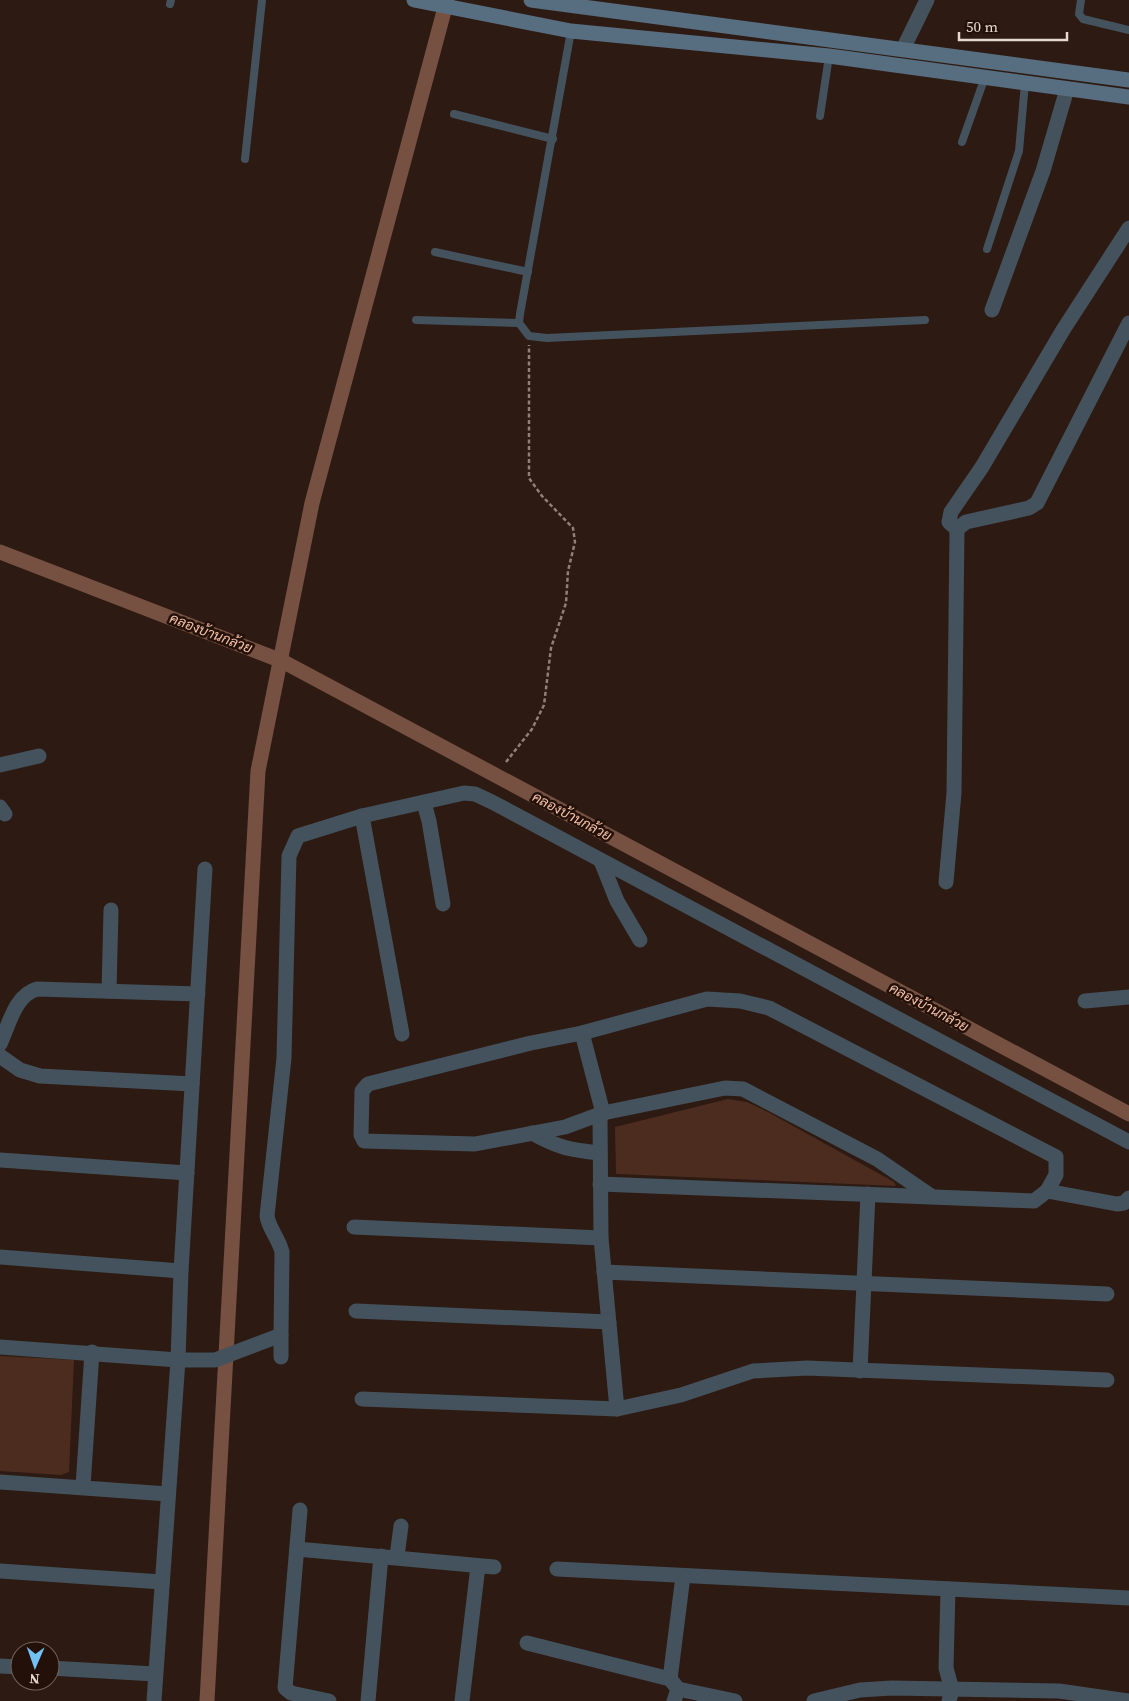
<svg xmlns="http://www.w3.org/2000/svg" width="1129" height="1701" viewBox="0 0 1129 1701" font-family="'Source Serif 4',Sarabun,serif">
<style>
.green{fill:#4c2c1e}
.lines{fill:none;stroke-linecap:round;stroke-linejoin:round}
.canal{stroke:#765040;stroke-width:15}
.path{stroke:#908079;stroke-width:2.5;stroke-dasharray:4 2.5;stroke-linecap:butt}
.lane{stroke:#43525c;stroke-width:8}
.street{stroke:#43525c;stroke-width:15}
.secondary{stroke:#566e7f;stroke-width:15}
.labels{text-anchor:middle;stroke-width:5;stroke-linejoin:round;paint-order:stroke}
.water-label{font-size:14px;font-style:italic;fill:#f7c1aa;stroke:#231109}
</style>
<rect width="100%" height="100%" fill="#2d1a12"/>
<g class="green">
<path d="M728,1099l19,3 21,10 126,70 2,4 -280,-12 -1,-47z"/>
<path d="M0,1356l74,4 -5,112 -8,3 -61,-4z"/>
</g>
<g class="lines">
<g class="canal">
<path d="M0,552l282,109 847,453"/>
<path d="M207,1701l51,-930 54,-268 135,-503"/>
</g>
<path class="path" d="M506,762l26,-33 12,-24 7,-57 15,-45 2,-32 7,-29 -2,-14 -31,-32 -13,-18v-133"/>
<g class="lane">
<path d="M1081,0l-2,14 4,5 46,11"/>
<path d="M170,4l1,-4"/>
<path d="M571,31l-51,283 -1,9 10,13 18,2 378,-18"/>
<path d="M454,114l99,25"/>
<path d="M820,116l9,-60"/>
<path d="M962,142l23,-65"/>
<path d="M245,159l17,-159"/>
<path d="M987,249l32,-98 6,-68"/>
<path d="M435,252l93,20"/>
<path d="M416,320l103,3"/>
</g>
<g class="street">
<path d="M903,49l24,-49"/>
<path d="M992,310l51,-139 24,-82"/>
<path d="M957,529l-8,-7 2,-10 31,-45 81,-137 66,-102"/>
<path d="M0,765l39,-9"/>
<path d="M424,803l5,18 14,83"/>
<path d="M0,807l5,7"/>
<path d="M362,816l40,218"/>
<path d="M601,861l16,40 23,39"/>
<path d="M946,882l8,-89 3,-264 9,-7 63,-14 8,-5 92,-180"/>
<path d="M109,991l2,-81"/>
<path d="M1085,1001l44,-4"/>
<path d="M582,1033l21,80"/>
<path d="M0,1044c9,-19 15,-49 37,-55l161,5"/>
<path d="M0,1056l20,14 20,6 152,8"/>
<path d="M600,1116l1,122 16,171"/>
<path d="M532,1133c27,15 38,17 68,20"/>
<path d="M0,1160l187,13"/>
<path d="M600,1184l434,17 13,-10 70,13 7,-1 5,-5"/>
<path d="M931,1196l-54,-37 -134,-70 -18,-1 -122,25 -38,14 -90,17 -111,-3 -3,-6 1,-44 6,-7 163,-41 51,-10 125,-34 33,2 29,7 287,149v18l-9,16"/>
<path d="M354,1227l247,11"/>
<path d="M0,1257l181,14"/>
<path d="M604,1272l503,22"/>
<path d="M356,1311l253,11"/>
<path d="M0,1347l178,13h37l66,-25 1,-83c-3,-13 -13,-23 -15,-36l17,-158 5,-202 9,-20 64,-20 102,-23 11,1 17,8 637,340"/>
<path d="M281,1357v-22"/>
<path d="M860,1371l8,-177"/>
<path d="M362,1399l255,10 64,-14 72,-24 54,-3 300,12"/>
<path d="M0,1482l168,12"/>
<path d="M83,1486l9,-134"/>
<path d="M300,1510l-15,178 6,5 38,8"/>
<path d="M297,1549l197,18"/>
<path d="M397,1556l4,-30"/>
<path d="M557,1569l572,29"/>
<path d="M0,1571l162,11"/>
<path d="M948,1589l-2,79 6,22 -3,11"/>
<path d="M527,1643l143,36"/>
<path d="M0,1666l20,1"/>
<path d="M50,1668l105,6"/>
<path d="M678,1689l57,12"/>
<path d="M154,1701l24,-341 3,-89 24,-402"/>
<path d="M368,1701l13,-145"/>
<path d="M462,1701l16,-135"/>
<path d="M674,1701l4,-12 -8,-10 13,-103"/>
<path d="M814,1701l46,-11 32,-2 167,3 70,10"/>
</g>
<g class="secondary">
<path d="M414,0l157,31 258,25 300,41"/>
<path d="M531,0l598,80"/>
</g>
</g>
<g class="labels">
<g class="water-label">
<text transform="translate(211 633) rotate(21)" y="5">คลองบ้านกล้วย</text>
<text transform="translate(572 816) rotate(28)" y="5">คลองบ้านกล้วย</text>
<text transform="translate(929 1007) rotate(28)" y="5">คลองบ้านกล้วย</text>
</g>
</g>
<g transform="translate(35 1666) rotate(182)"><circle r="24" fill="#231109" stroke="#71615a"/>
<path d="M0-4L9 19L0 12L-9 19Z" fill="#71c1f5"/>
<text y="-8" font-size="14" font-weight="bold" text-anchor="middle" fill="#e6d9d3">N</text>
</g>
<path d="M959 32v8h108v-8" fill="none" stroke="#e6d9d3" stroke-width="2.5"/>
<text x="966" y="32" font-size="15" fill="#e6d9d3" stroke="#231109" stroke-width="4" paint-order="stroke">50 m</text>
</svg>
